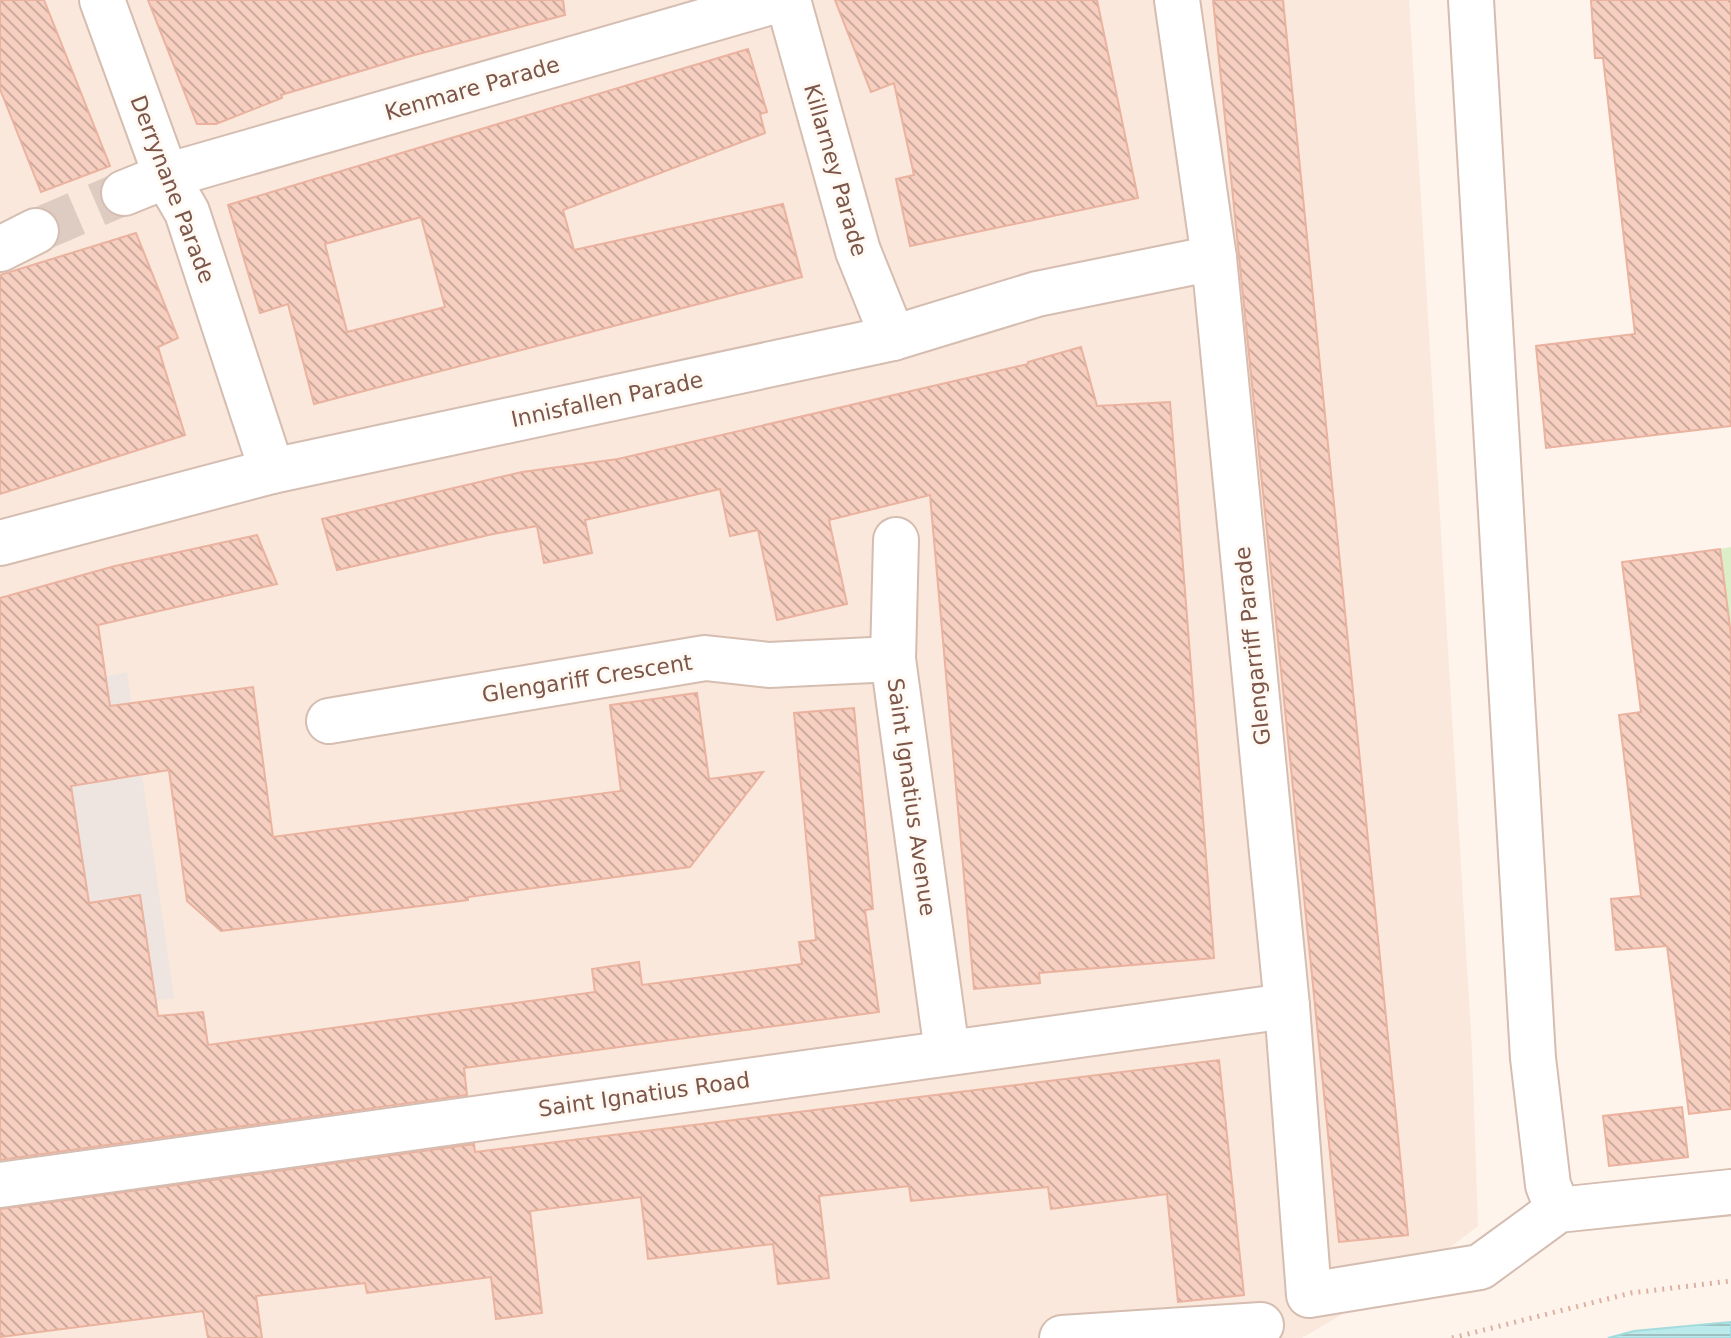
<svg xmlns="http://www.w3.org/2000/svg" width="1731" height="1338" viewBox="0 0 1731 1338" font-family="'DejaVu Sans',sans-serif">
<style>
.residential{fill:#f9e8db}
.industrial{fill:#eee5e0}
.green{fill:#dceec7}
.water{fill:url(#water-rules);stroke:#a2dcdd;stroke-width:2}
.building{fill:url(#building-back-hatch);stroke:#eab29f;stroke-width:2;fill-rule:evenodd}
.lines{fill:none;stroke-linecap:round;stroke-linejoin:round}
.minor-tunnel{stroke:#deccc3;stroke-width:44;stroke-dasharray:44 22;stroke-linecap:butt}
.minor-casing{stroke:#d5bdb1;stroke-width:48}
.path{stroke:#dcb1a2;stroke-width:5;stroke-dasharray:2 6;stroke-linecap:butt}
.minor{stroke:#fff;stroke-width:44}
.labels{text-anchor:middle;stroke-width:6;stroke-linejoin:round;paint-order:stroke}
.street-label{font-size:22px;fill:#7d564a;stroke:#fff9f3}
</style>
<defs>
<pattern id="water-rules" width="6" height="5" patternUnits="userSpaceOnUse" patternTransform="scale(2)"><rect width="6" height="5" fill="#bceaeb"/><path d="M0 2.5h6" fill="none" stroke="#9ec0c0"/></pattern>
<pattern id="building-back-hatch" width="6" height="6" patternUnits="userSpaceOnUse" patternTransform="scale(2)"><rect width="6" height="6" fill="#f6cfc0"/><path d="M-1 5l2 2M0 0l6 6M5-1l2 2" fill="none" stroke="#ccab9e"/></pattern>
</defs>
<rect width="100%" height="100%" fill="#fef4eb"/>
<path class="residential" d="M0,0h1409l63,1050 6,176 -49,37 -127,75h-1302z"/>
<path class="industrial" d="M127,672l47,326 -174,25 21,-328z"/>
<path class="green" d="M1731,547v88l-11,-86z"/>
<path class="water" d="M1731,1322v16h-123l26,-7z"/>
<g class="building">
<path d="M0,0h44l66,166 -69,26 -41,-103z"/>
<path d="M148,0h415l2,15 -154,41 -130,39 1,3 -66,26h-19z"/>
<path d="M835,0h262l41,198 -228,48 -14,-67 18,-4 -20,-92 -23,9z"/>
<path d="M1213,0h70l125,1235 -69,7z"/>
<path d="M1591,0h140v426l-185,22 -10,-102 99,-12 -32,-276h-8z"/>
<path d="M748,49l19,63 -7,2 5,19 -202,77 11,40 209,-46 19,73 -488,127 -26,-100 -28,9 -32,-108zM421,217l24,90 -98,25 -22,-88z"/>
<path d="M136,233l42,105 -20,9 27,88 -185,59v-219z"/>
<path d="M1081,347l16,59 73,-4 44,556 -175,15 1,10 -66,6 -44,-494 -101,25 18,84 -70,16 -19,-90 -28,6 -10,-47 -135,31 7,33 -48,10 -7,-37 -44,8 -156,36 -15,-51 200,-47 96,-13 410,-95v-2z"/>
<path d="M257,535l20,49 -179,41 12,81 143,-19 20,150 348,-46 -11,-86 87,-12 12,86 54,-7 -73,95 -222,30v3l-247,31 -34,-30 -18,-131 -98,16 18,117 51,-8 18,121 45,-4 5,33 387,-53 -3,-23 47,-7 3,23 160,-21 -3,-22 17,-2 -22,-227 60,-5 19,201 -8,1 14,102 -415,56 3,27 -467,65v-562l115,-32z"/>
<path d="M1720,549l11,86v474l-42,5 -22,-168 -51,4 -5,-51 30,-3 -22,-181 22,-3 -19,-150z"/>
<path d="M1219,1060l25,235 -66,7 -11,-108 -116,15 -3,-22 -137,14 -2,-15 -90,10 10,82 -51,6 -5,-40 -125,15 -7,-62 -111,14 12,102 -46,6 -5,-42 -124,16 -2,-10 -109,13 6,42h-54l-5,-27 -203,26v-128l474,-65 1,8z"/>
<path d="M1682,1107l6,50 -79,9 -6,-50z"/>
</g>
<g class="lines">
<path class="minor-tunnel" d="M36,231l88,-38"/>
<defs>
<g id="minor">
<path d="M102,0l64,176 21,36 85,259"/>
<path d="M788,0l70,251 35,87"/>
<path d="M1177,0l37,258 73,748 22,289 171,-28 78,-57 173,-18"/>
<path d="M1471,0l62,1058 15,127 10,25"/>
<path d="M124,193l42,-17 612,-176"/>
<path d="M0,249l36,-18"/>
<path d="M896,540l-3,119 54,393"/>
<path d="M0,543l272,-72 621,-133 144,-44 177,-36"/>
<path d="M329,721l376,-63 64,7 124,-6"/>
<path d="M0,1185l1287,-179"/>
<path d="M1062,1338l199,-13"/>
</g>
</defs>
<use href="#minor" class="minor-casing"/>
<path class="path" d="M1452,1338l179,-45 100,-12"/>
<use href="#minor" class="minor"/>
</g>
<g class="labels">
<g class="street-label">
<text transform="translate(472 88) rotate(-16)" y="8">Kenmare Parade</text>
<text transform="translate(836 170) rotate(74)" y="8">Killarney Parade</text>
<text transform="translate(173 189) rotate(69)" y="8">Derrynane Parade</text>
<text transform="translate(607 399) rotate(-12)" y="8">Innisfallen Parade</text>
<text transform="translate(1252 646) rotate(-96)" y="8">Glengarriff Parade</text>
<text transform="translate(587 678) rotate(-9)" y="8">Glengariff Crescent</text>
<text transform="translate(912 797) rotate(82)" y="8">Saint Ignatius Avenue</text>
<text transform="translate(644 1094) rotate(-8)" y="8">Saint Ignatius Road</text>
</g>
</g>
</svg>
